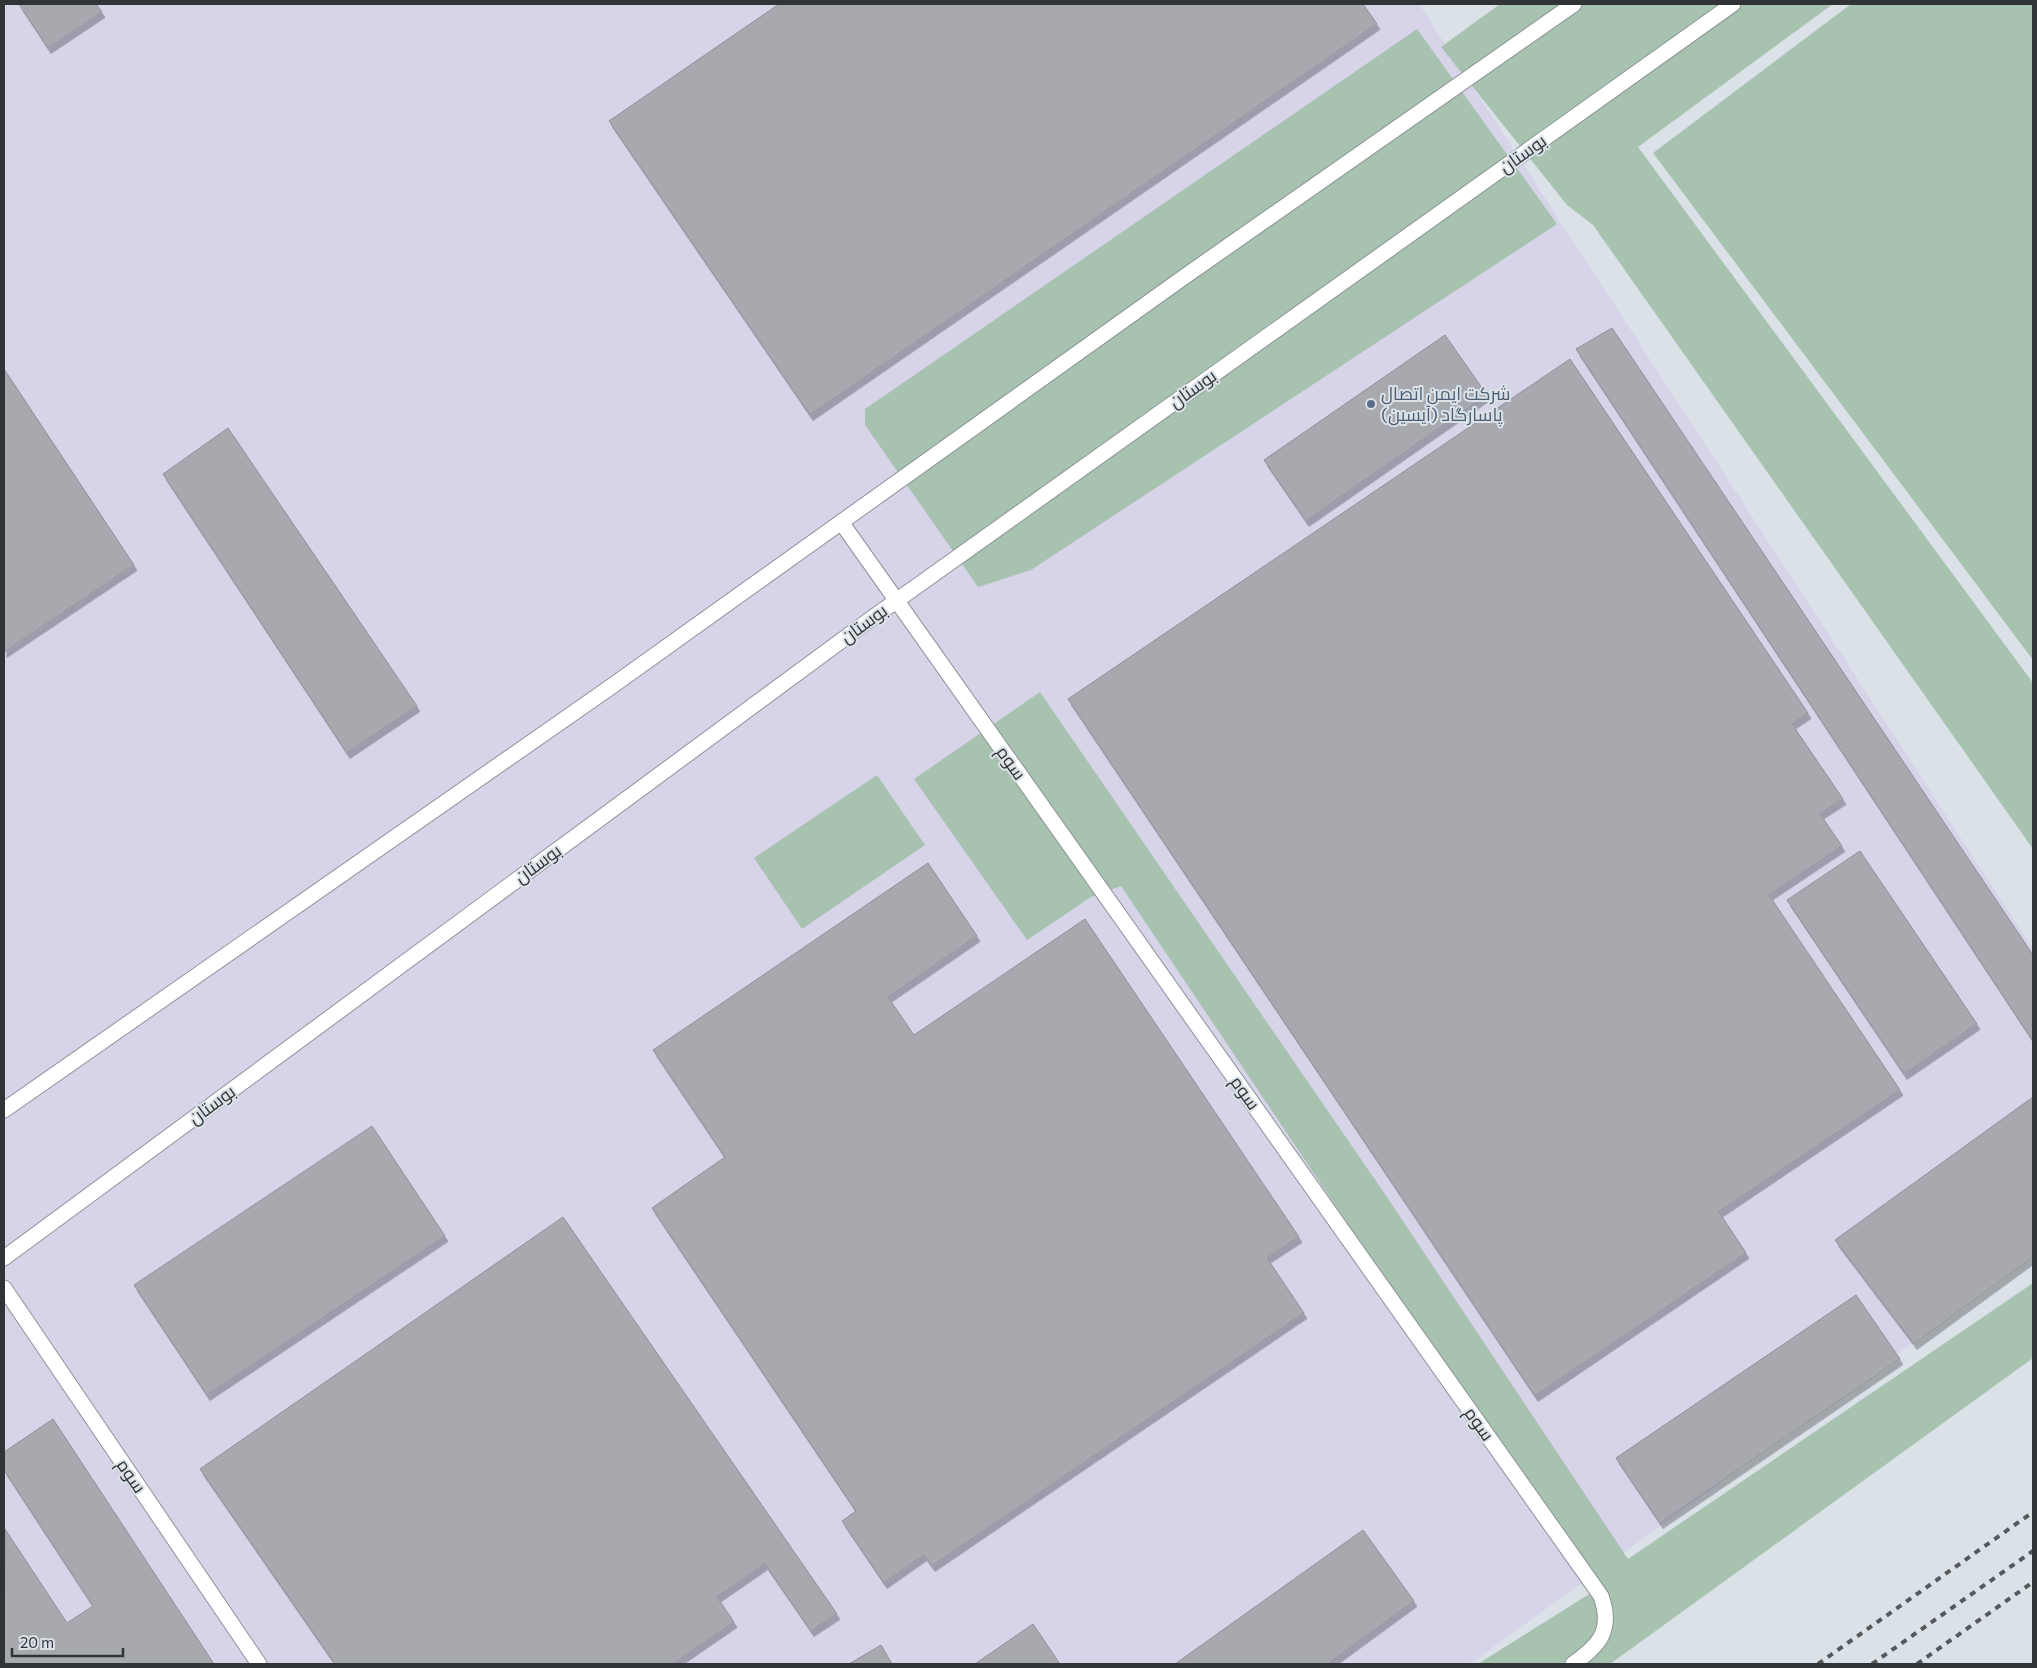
<svg xmlns="http://www.w3.org/2000/svg" width="2037" height="1668" viewBox="0 0 2037 1668" font-family="Commissioner,Cairo,sans-serif">
<style>
.industrial{fill:#d7d4ea}
.green{fill:#a7c2af}
.building{fill:#a8a8af;stroke:#919199;filter:url(#shadow)}
.lines{fill:none;stroke-linecap:round;stroke-linejoin:round}
.service-casing{stroke:#8c9398;stroke-width:17}
.service{stroke:#fff;stroke-width:15}
.rail{stroke:#55595c;stroke-width:4;stroke-dasharray:6 6;stroke-linecap:butt}
.service-dot{fill:#5c6f8a;stroke:#dae2e8;stroke-width:2}
.labels{text-anchor:middle;stroke-width:4;stroke-linejoin:round;paint-order:stroke}
.street-label{font-size:18px;fill:#313436;stroke:#dae2e8}
.service-label{font-size:18px;fill:#4e5e75;stroke:#dae2e8;text-anchor:start}
</style>
<defs>
<filter id="shadow"><feDropShadow dx="3" dy="5.5" stdDeviation="0" flood-color="#0004"/></filter>
</defs>
<rect width="100%" height="100%" fill="#dae2e8"/>
<path class="industrial" d="M4,4h1415l614,945v307l-563,408h-1466z"/>
<g class="green">
<path d="M1500,4h333l-195,143 395,536v166l-440,-624 -26,-20 -126,-158z"/>
<path d="M1851,4h182v656l-380,-507z"/>
<path d="M1417,29l140,195 -526,346 -53,17 -113,-162v-16z"/>
<path d="M1040,692l349,508 239,359 405,-276v75l-423,306h-132l116,-73 -473,-705 -30,11 -64,43 -113,-161z"/>
<path d="M877,775l48,70 -123,84 -48,-71z"/>
</g>
<g class="building">
<path d="M19,4h77l6,8 -54,36z"/>
<path d="M779,4h584l14,20 -567,391 -201,-294z"/>
<path d="M1612,328l421,627v86l-457,-692z"/>
<path d="M1445,335l42,60 -181,126 -42,-61z"/>
<path d="M1570,359l238,354 -16,11 51,75 -23,15 22,32 -73,49 131,195 -181,122 27,41 -211,143 -467,-697z"/>
<path d="M4,369l130,196 -130,87z"/>
<path d="M228,428l189,278 -70,47 -184,-279z"/>
<path d="M1860,851l117,173 -73,50 -117,-174z"/>
<path d="M928,863l49,73 -89,61 26,38 171,-116 214,318 -32,21 37,55 -372,253 -8,-11 -40,28 -42,-62 14,-10 -204,-303 73,-51 -72,-107z"/>
<path d="M2033,1097v160l-119,87 -79,-104z"/>
<path d="M372,1126l73,110 -238,159 -73,-110z"/>
<path d="M563,1217l274,397 -26,17 -46,-67 -48,33 17,25 -61,42h-338l-135,-195z"/>
<path d="M1856,1295l44,64 -240,164 -44,-65z"/>
<path d="M53,1419l161,245h-210l1,-135 62,94 26,-17 -89,-136v-18z"/>
<path d="M1363,1530l51,71 -86,63h-153z"/>
<path d="M1033,1624l27,40h-85z"/>
<path d="M881,1645l11,19h-43z"/>
</g>
<g class="lines">
<defs>
<g id="service">
<path d="M841,522l760,1074c12,34 -1,49 -28,68"/>
<path d="M4,1110l608,-424 572,-409 390,-273"/>
<path d="M4,1258l864,-637 865,-617"/>
<path d="M4,1288l255,376"/>
</g>
</defs>
<use href="#service" class="service-casing"/>
<use href="#service" class="service"/>
<g class="rail">
<path d="M1818,1664l215,-152"/>
<path d="M1872,1664l161,-113"/>
<path d="M1917,1664l116,-82"/>
</g>
</g>
<circle class="service-dot" cx="1371" cy="404" r="5"/>
<g class="labels">
<g class="street-label">
<text transform="translate(1523 154) rotate(-35)" y="6">بوستان</text>
<text transform="translate(1193 389) rotate(-35)" y="6">بوستان</text>
<text transform="translate(864 624) rotate(-36)" y="6">بوستان</text>
<text transform="translate(1011 763) rotate(55)" y="6">سوم</text>
<text transform="translate(538 864) rotate(-36)" y="6">بوستان</text>
<text transform="translate(1245 1093) rotate(55)" y="6">سوم</text>
<text transform="translate(212 1105) rotate(-36)" y="6">بوستان</text>
<text transform="translate(1479 1424) rotate(55)" y="6">سوم</text>
<text transform="translate(131 1476) rotate(56)" y="6">سوم</text>
</g>
<g class="service-label">
<text x="1381" y="400">شرکت ایمن اتصال<tspan x="1381" dy="21">پاسارگاد (آیسین)</tspan></text>
</g>
</g>
<rect width="2037" height="1668" fill="none" stroke="#313436" stroke-width="10"/>
<path d="M12 1648v8h111v-8" fill="none" stroke="#313436" stroke-width="2.5"/>
<text x="20" y="1648" font-size="15" fill="#313436" stroke="#dae2e8" stroke-width="4" paint-order="stroke">20 m</text>
</svg>
